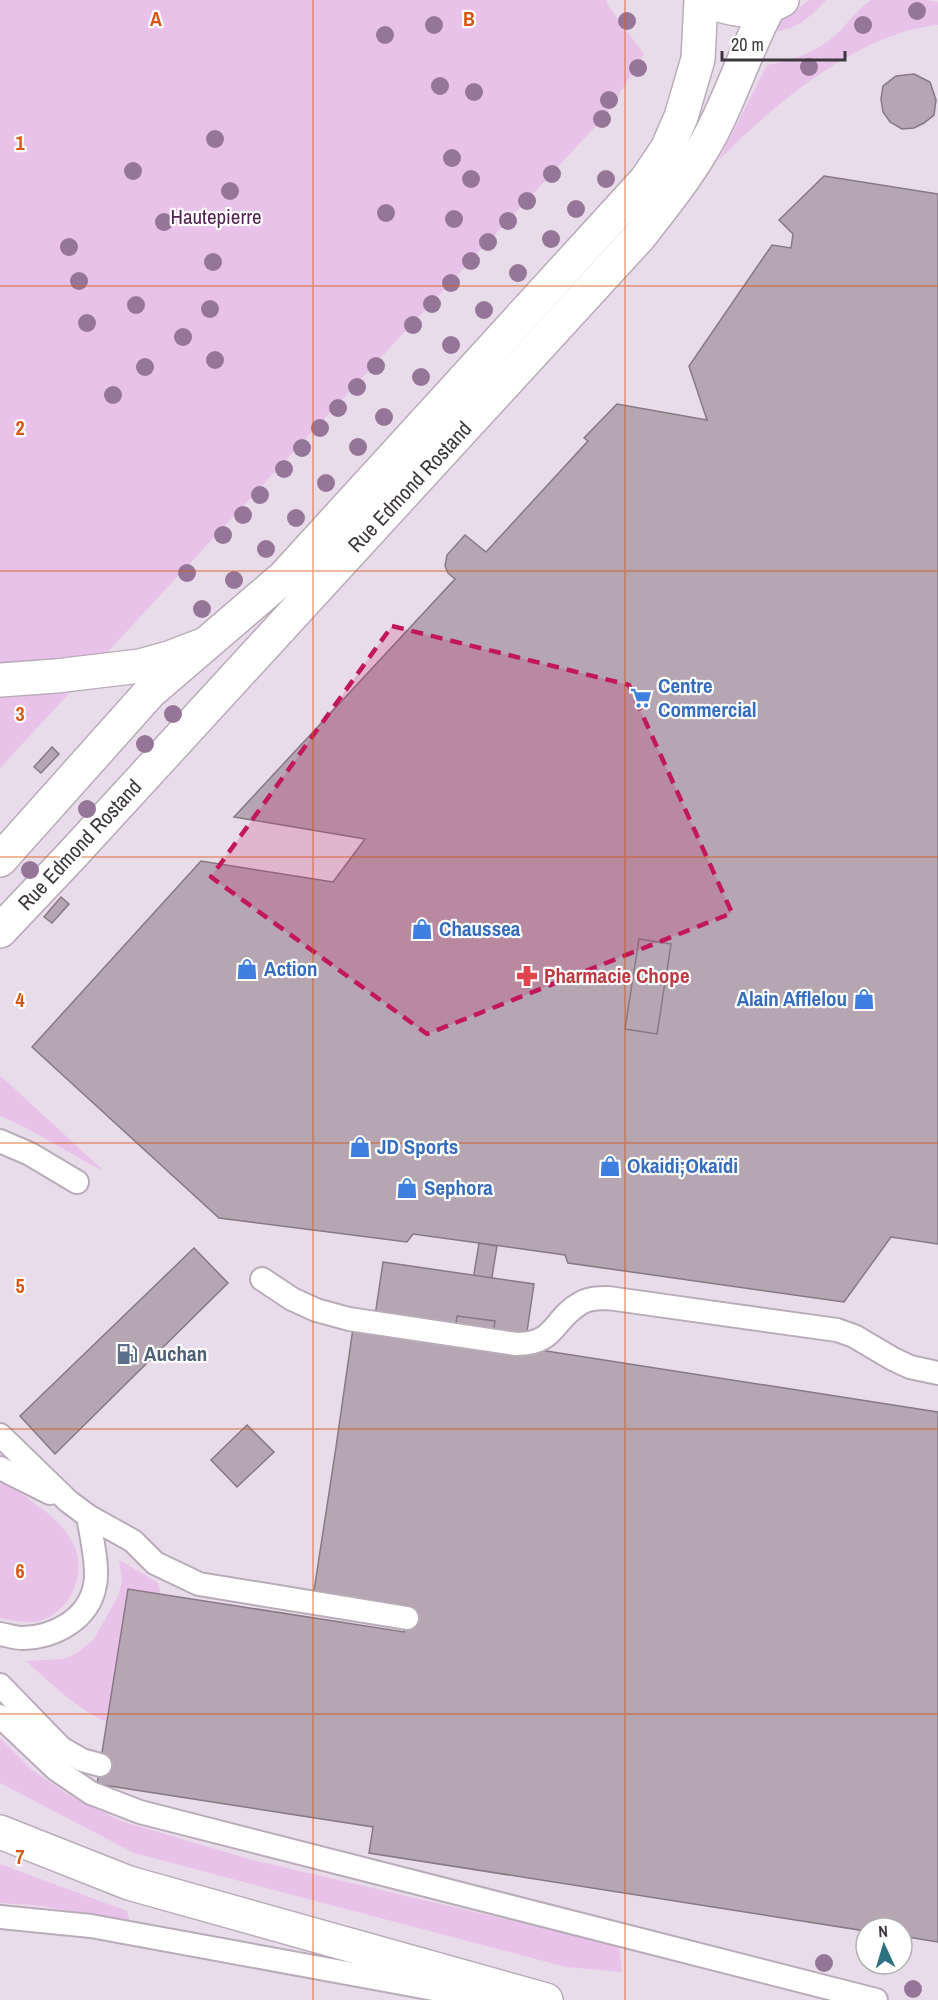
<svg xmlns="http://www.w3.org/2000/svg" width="938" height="2000" viewBox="0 0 938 2000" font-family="'Archivo Narrow',sans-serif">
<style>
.green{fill:#e9c2ea}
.building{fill:#b6a6b1;stroke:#877983;stroke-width:1.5}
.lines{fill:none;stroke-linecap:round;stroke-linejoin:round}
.service-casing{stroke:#b9acb9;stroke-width:26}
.minor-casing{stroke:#b9acb9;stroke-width:36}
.tertiary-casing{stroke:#b9acb9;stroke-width:36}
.trunk-casing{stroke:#b9acb9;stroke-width:36}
.service{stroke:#fff;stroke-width:22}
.minor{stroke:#fff;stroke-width:33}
.tertiary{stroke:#fff;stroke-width:33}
.trunk{stroke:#fff;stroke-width:33}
.tree{fill:#967698}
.marked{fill:#c2185b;fill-opacity:0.2;stroke:#c2185b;stroke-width:4.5;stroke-dasharray:12 8;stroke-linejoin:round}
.grid{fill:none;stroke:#d75611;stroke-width:1.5;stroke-opacity:0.55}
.labels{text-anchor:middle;stroke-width:4.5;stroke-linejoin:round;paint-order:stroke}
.park-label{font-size:21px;fill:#522355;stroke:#fff}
.street-label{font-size:21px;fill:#3c373c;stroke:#fff}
.shop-label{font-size:21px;font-weight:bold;fill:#366cbe;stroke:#fff;text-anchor:start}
.health-label{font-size:21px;font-weight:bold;fill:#be3a42;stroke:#fff;text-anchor:start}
.service-label{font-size:21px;font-weight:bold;fill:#4e5e75;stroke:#fff;text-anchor:start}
.grid-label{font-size:20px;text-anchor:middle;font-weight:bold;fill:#d75611;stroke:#fff;stroke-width:4.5;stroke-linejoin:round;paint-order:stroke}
</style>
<rect width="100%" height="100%" fill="#e9dcea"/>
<g class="green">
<path d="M0,0h606l3,7 35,47 -37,60 -607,654z"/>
<path d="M810,0h16c-17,19 -30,30 -56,32l5,-8z"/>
<path d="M871,0h55l12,2v23c-79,7 -166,81 -220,136l49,-96c28,-5 52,-14 73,-34 10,-11 19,-23 31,-31z"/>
<path d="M0,1076l3,2 101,93c-36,-17 -67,-40 -104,-55z"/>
<path d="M0,1477c8,4 15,11 22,17 19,15 41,27 52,51 12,27 -1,62 -29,74 -14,6 -30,2 -45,-1z"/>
<path d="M119,1560l39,23 3,11 -33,-5 -21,133c-32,-14 -55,-38 -81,-61l37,-2 14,-6 17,-14 24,-43 4,-15z"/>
<path d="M0,1738l32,32 35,24 54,27 128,38 370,87 3,26 -56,-5 -432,-114 -134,-70z"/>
<path d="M0,1864l127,47 3,11 -88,-16 -42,-3z"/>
</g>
<g class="building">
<path d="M914,74l16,8 6,18 -2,15 -10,8 -10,5 -12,1 -12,-7 -7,-10 -2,-13 2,-13 13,-10z"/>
<path d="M824,176l114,18v1050l-47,-7 -47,65 -276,-39 -3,-8 -86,-12 -66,-9 -6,8 -188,-24 -187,-171 169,-186 132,21 32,-43 -131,-22 221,-238 -7,-6 -3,-7 2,-11 18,-20 21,17 102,-111 -4,-3 33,-34 90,16 -18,-54 83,-121 19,3 2,-14 -14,-14z"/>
<path d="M52,747l7,7 -18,19 -7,-6z"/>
<path d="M61,897l8,7 -17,19 -8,-6z"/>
<path d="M639,939l32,5 -14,90 -32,-5z"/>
<path d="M479,1243l18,3 -12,74 -18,-3z"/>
<path d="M194,1248l34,35 -173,171 -35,-38z"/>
<path d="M383,1262l151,22 -22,150 -151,-23z"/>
<path d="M457,1316l38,5 -3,21 -38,-6z"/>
<path d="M354,1321l584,91v530l-36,-6v-8h-36v3l-497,-78 4,-26 -276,-43 31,-195 276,43 4,-26 -94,-15 22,-144z"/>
<path d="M247,1425l27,27 -37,35 -26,-27z"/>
</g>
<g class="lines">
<defs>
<g id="service">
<path d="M0,1141l30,13 47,28"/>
<path d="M262,1279l30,20 24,11 33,9 167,25c41,0 36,-25 65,-41 8,-5 18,-5 27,-5l229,32 17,6 39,23 17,8 28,6"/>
<path d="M0,1435l68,66 20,15 45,25 22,22 44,21 208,34"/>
<path d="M0,1468l50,25"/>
<path d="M0,1634c7,1 15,4 23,4 32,-1 66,-19 72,-53 4,-18 -4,-50 -7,-69"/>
<path d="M0,1685l61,63 21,12 18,5"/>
<path d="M0,1716l57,54 34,23 49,19 736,188"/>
<path d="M0,1917l91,9 403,74"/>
</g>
<path id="minor" d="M0,680l56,-4 84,-10 29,-8 34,-13"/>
<g id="tertiary">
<path d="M703,0c30,10 50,16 79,0"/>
<path d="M0,860l150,-168 134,-115 362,-397 21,-31 14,-32 17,-58 3,-59"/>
<path d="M0,931l72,-76 567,-618c30,-38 60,-75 80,-119 17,-36 30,-74 49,-110"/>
</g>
<path id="trunk" d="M0,1832l129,51 417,117"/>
</defs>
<use href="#service" class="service-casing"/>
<use href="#minor" class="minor-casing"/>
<use href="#tertiary" class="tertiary-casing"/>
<use href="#trunk" class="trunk-casing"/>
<use href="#service" class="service"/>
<use href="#minor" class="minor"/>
<use href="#tertiary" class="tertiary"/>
<use href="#trunk" class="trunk"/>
</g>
<g class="tree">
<circle cx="917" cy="11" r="9"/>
<circle cx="627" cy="21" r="9"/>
<circle cx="434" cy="25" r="9"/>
<circle cx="863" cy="25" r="9"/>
<circle cx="385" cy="35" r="9"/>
<circle cx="809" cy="67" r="9"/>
<circle cx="638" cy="68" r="9"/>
<circle cx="440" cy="86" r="9"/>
<circle cx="474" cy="92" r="9"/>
<circle cx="609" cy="100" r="9"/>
<circle cx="602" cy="119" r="9"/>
<circle cx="215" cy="139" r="9"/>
<circle cx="452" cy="158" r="9"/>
<circle cx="133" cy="171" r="9"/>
<circle cx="552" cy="174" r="9"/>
<circle cx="471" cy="179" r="9"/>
<circle cx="606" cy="179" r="9"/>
<circle cx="230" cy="191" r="9"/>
<circle cx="527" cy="201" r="9"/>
<circle cx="576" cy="209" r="9"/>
<circle cx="386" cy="213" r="9"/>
<circle cx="454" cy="219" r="9"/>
<circle cx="508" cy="221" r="9"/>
<circle cx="164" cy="222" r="9"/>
<circle cx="551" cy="239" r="9"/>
<circle cx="488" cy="242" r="9"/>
<circle cx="69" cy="247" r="9"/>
<circle cx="471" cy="261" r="9"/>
<circle cx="213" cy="262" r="9"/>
<circle cx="518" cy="273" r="9"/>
<circle cx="79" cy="281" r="9"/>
<circle cx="451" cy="283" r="9"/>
<circle cx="432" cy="304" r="9"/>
<circle cx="136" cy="305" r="9"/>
<circle cx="210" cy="309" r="9"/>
<circle cx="484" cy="310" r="9"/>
<circle cx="87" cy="323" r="9"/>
<circle cx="413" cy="325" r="9"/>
<circle cx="183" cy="337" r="9"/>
<circle cx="451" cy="345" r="9"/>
<circle cx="215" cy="360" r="9"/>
<circle cx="376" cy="366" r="9"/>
<circle cx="145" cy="367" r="9"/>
<circle cx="421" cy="377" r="9"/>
<circle cx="357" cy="387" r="9"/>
<circle cx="113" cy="395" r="9"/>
<circle cx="338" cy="408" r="9"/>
<circle cx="384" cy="417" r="9"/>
<circle cx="320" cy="428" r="9"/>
<circle cx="358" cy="447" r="9"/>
<circle cx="302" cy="448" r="9"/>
<circle cx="284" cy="469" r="9"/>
<circle cx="326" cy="483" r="9"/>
<circle cx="260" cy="495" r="9"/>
<circle cx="243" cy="515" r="9"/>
<circle cx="296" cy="518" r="9"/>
<circle cx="223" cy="535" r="9"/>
<circle cx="266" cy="549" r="9"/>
<circle cx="187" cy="573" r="9"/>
<circle cx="234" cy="580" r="9"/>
<circle cx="202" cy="609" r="9"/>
<circle cx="173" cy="714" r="9"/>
<circle cx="145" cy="744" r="9"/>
<circle cx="87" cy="809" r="9"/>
<circle cx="30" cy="870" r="9"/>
<circle cx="824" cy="1963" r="9"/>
<circle cx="913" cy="1989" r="9"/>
</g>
<path class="marked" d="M392,626l237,59 103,228 -305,121 -216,-157z"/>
<path class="grid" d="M313,0v2000M625,0v2000M0,286h938M0,571h938M0,857h938M0,1143h938M0,1429h938M0,1714h938"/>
<defs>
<symbol id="supermarket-bare" viewBox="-9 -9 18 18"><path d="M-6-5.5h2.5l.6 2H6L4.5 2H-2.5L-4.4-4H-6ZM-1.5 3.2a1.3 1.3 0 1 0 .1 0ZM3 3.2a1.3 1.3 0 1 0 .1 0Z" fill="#3f7fe0" stroke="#fff" stroke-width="2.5" paint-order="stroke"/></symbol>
<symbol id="shop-bare" viewBox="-9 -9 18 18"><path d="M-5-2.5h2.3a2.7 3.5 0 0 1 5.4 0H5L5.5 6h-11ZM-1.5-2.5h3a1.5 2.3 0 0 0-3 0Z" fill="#3f7fe0" stroke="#fff" stroke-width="2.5" paint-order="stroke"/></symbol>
<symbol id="pharmacy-bare" viewBox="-9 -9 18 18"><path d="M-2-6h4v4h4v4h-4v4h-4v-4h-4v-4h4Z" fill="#e0444e" stroke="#fff" stroke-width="2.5" paint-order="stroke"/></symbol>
<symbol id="fuel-bare" viewBox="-9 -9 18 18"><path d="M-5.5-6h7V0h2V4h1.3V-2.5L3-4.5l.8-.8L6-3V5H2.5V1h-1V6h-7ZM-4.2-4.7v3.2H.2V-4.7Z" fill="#5c6f8a" stroke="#fff" stroke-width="2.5" paint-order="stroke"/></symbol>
</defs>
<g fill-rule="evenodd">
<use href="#supermarket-bare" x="626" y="683" width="30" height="30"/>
<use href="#shop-bare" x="407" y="914" width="30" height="30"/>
<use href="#shop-bare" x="232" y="954" width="30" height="30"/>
<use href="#pharmacy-bare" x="512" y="961" width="30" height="30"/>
<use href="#shop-bare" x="849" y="984" width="30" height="30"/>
<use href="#shop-bare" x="345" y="1132" width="30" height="30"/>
<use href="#shop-bare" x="595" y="1151" width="30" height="30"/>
<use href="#shop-bare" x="392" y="1173" width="30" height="30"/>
<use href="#fuel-bare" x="112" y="1339" width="30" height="30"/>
</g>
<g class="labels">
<g class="park-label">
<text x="216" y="224">Hautepierre</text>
</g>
<g class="street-label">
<text transform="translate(410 487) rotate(-47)" y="7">Rue Edmond Rostand</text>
<text transform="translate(80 845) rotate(-47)" y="7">Rue Edmond Rostand</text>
</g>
<g class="shop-label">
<text x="658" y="693">Centre<tspan x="658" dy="24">Commercial</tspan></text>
<text x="439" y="936">Chaussea</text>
<text x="264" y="976">Action</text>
<text x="847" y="1006" text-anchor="end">Alain Afflelou</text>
<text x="377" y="1154">JD Sports</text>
<text x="627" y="1173">Okaidi;Okaïdi</text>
<text x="424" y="1195">Sephora</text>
</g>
<g class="health-label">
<text x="544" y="983">Pharmacie Chope</text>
</g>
<g class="service-label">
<text x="144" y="1361">Auchan</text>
</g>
</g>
<g class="grid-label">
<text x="156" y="26">A</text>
<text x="469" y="26">B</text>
<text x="20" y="150">1</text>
<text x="20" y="435">2</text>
<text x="20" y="721">3</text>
<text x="20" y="1007">4</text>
<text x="20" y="1293">5</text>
<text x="20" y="1578">6</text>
<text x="20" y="1864">7</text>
</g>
<g transform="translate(884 1946) rotate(356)"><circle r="28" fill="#ffffff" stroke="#b1afb1" stroke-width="1.5"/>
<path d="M0-4.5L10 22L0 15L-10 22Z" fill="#2e7282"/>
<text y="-9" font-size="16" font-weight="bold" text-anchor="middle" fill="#3c373c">N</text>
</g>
<path d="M722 51v9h123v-9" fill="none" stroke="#3c373c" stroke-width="3"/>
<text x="731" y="51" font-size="18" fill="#3c373c" stroke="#ffffff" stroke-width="4.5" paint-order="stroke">20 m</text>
</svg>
